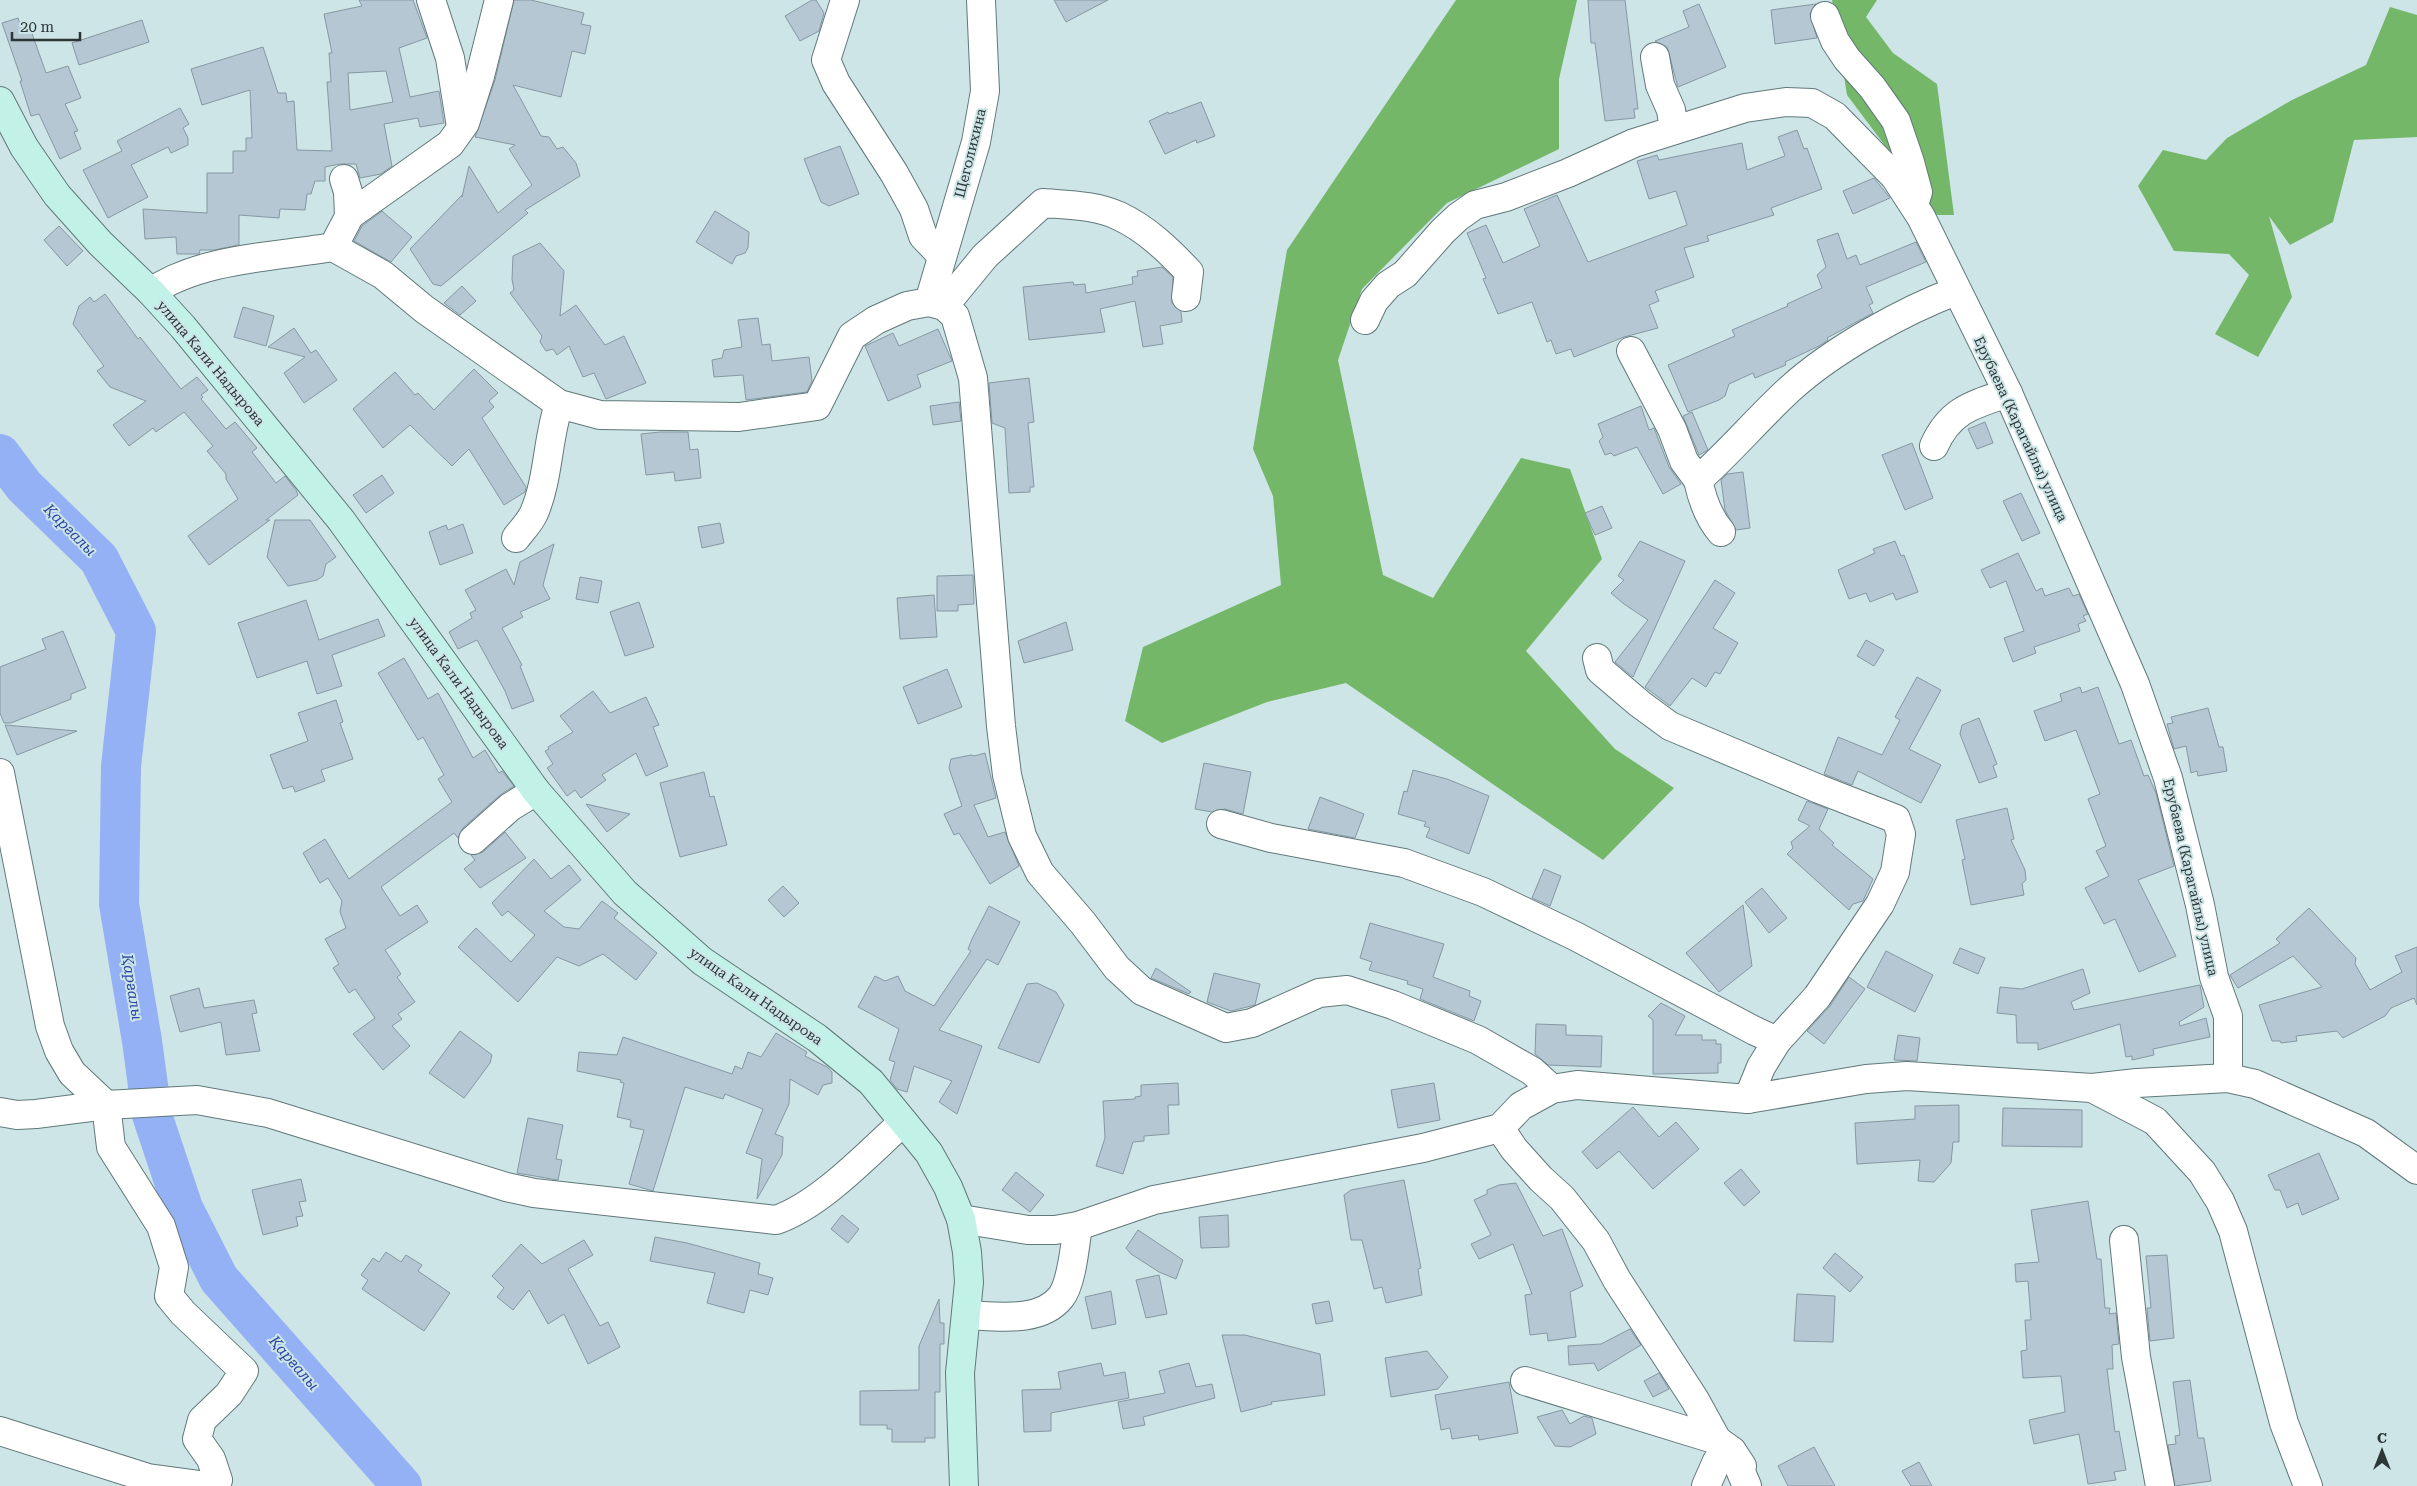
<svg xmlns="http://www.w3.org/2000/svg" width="2417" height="1486" viewBox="0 0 2417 1486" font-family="'Roboto Serif',serif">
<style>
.forest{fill:#75b769}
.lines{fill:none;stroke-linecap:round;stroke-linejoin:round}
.river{stroke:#95b1f5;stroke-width:40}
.building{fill:#b4c7d2;stroke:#8698a3;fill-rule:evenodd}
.street-casing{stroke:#61787a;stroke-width:30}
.secondary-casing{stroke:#61787a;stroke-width:30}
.street{stroke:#fff;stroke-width:28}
.secondary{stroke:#c2f2e7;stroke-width:28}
.labels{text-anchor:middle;stroke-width:4;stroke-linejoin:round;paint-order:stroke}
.street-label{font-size:14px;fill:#2c3637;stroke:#cde5e7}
.water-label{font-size:15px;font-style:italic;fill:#2845a5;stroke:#cde5e7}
</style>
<rect width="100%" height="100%" fill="#cde5e7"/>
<g class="forest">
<path d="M1456,0h121l-18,79v70l-112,54 -85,86 -24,71 45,215 50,23 88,-140 49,11 32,90 -76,92 89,98 59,39 -71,72 -257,-177 -79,19 -105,41 -37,-22 18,-74 138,-62 -8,-89 -20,-47 34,-199z"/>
<path d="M1832,0h45l-11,17 27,36 44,31 17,131h-17l-90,-120z"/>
<path d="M2390,7l27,8v122l-63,3 -21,82 -43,23 -21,-29 23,81 -34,60 -43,-23 34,-59 -20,-21 -55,-3 -36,-65 25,-36 43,10 21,-22 65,-38 74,-35z"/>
</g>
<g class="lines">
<path class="river" d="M0,454l24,32 75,73 37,72 -15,135 -2,138 23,137 10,74 31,93 36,71 183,207"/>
</g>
<g class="building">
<path d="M359,0h54l14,38 -28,10 11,49 29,-6 5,32 -24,4 -2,-9 -34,6 8,42 -11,8 -21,4 -4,-14h-16l-15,3v14h-10l-4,13h-4l-2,16 -25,-1 -1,9 -40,-3v30l-25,5h-14l-1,4h-22l-1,-17 -31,2 -2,-30 64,4v-40h26v-22h13v-13h6l-2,-48 -48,15 -11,-36 72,-22 15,46h8l1,9 7,-1 3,49 35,1 -5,-69h4l-2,-29h3l-8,-39 38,-8zM386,71l7,31 -43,8 -2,-37z"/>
<path d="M514,0h17l53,13 -3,11 10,2 -6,28 -13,-3 -11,46 -48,-12 28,51 8,1 8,12 6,-2 13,16 4,13 -55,34 3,3 -87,73 -8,-2 -23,-35 52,-54v2l7,-31 29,47 34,-28 -23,-36 6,-4 -40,-8 20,-57z"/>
<path d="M812,0h4l8,13 -5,18 -19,10 -15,-25z"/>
<path d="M1054,0h54l-42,22z"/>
<path d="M1588,0h37l13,109h-4l1,9 -30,3 -10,-78h-4z"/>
<path d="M1699,4l27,63 -48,20 -11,-40 -12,-6 34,-14 -6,-16z"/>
<path d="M1816,4l-6,10 7,24 -42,6 -4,-34z"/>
<path d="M18,18l3,9 8,-2 17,48 22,-7 13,32 -16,6 13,27 -4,1 7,17 -21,10 -21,-45 -8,2 -11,-35h2l-20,-58z"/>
<path d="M142,20l7,22 -70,23 -7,-22z"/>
<path d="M1201,102l14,34 -18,7 -1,-3 -31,14 -16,-33 19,-9 1,2z"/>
<path d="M180,108l9,16 -6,4 5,10v7l-17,8 -3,-6 -37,18 17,32 -40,21 -25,-48 39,-19 -5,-10z"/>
<path d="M1797,130l7,19 3,-1 15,41 -51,19 3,7 -67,21 2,5 -25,7 10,29 -39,14 4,10 -10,4 9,23 -34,9 -50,20 -3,-8 -15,5 -5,-14 -4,2 -15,-40 -34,12 -15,-35 3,-1 -19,-45 19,-8 17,38 37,-17 -16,-37 33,-14 31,67 99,-37 -11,-34 -27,8 -12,-38 20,-6 2,5 83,-17 5,27 38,-14 -7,-19z"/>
<path d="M840,146l19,48 -30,12 -8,-4 -17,-43z"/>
<path d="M1874,178l16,20 -37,16 -10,-23z"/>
<path d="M382,211l30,26 -21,25 -37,-21 8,-15z"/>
<path d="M715,211l34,21 -1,16 -3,5 -9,3 -4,8 -36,-22z"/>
<path d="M59,226l24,25 -16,15 -23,-26z"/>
<path d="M1838,233l9,26 9,-4 4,10 56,-23 10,20 -60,25 7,16 -4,2 4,8 -46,25 1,2 -9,6 -34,16 1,3 -31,13 -2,-5 -24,11 -4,12 -6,4 -31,12 -20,-47 67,-29 -3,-6 56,-24 -1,-2 35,-16 -5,-13 9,-8 -9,-27z"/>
<path d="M540,243l24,28 -4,45 16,-11 29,40 19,-9 22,47 -40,16 -12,-26 -11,4 -14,-31 -12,9 -4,-6 -7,2 -6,-9 2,-6 -32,-43 4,-3 -2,-11 1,-23z"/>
<path d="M1162,267l11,10 -1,26 9,8 1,11 -22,4 3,18 -20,3 -8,-46 -35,8 5,23 -76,8 -6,-53 50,-5 1,3 11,-1 1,9 47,-9 -1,-7 6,-1 -1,-5z"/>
<path d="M462,286l14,15 -16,14 -16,-12z"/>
<path d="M105,294l33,45 2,-2 41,52 16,-12 11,13 -7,5 2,2 -2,2 25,30 9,-7 22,26 -5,4 24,31 9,-7 11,14 2,5 -32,25h4l-61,45 -21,-29 50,-37 -12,-20v-5l-19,-23 6,-5 -29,-34 -28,20 -3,-4 -24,18 -16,-21 33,-24 -36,-14 -13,-16 7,-5 -31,-42 6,-18 11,-9 4,5z"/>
<path d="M243,307l31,9 -8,30 -32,-9z"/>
<path d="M758,318l4,27 8,-1 2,17 37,-4 3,24 -5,11 -61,8 -3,-25 -29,2 -2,-17 10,-2 2,-8 18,-3 -4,-27z"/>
<path d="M294,328l17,25 5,-3 21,30 -33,23 -20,-30 21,-16 -37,-10z"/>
<path d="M938,329l14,32 -35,14 4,12 -33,14 -23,-55 28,-13 6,13z"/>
<path d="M474,369l24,24 -9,8 5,6 -12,11 44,69 -1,5 -21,13 -35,-56 -17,17 -42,-41 -27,23 -30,-39 42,-37 20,23 3,-2 16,17z"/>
<path d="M1029,378l5,44 -6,1 6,64h-4v5l-21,1 -4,-65 -13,-5 -3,-40z"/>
<path d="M959,402l2,19 -28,4 -3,-19z"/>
<path d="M1641,406l8,24 5,-2 15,39 12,17 -18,10 -26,-47 -23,9 -3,-3 -6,2 -6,-14 4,-4 -5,-13z"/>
<path d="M1692,412l16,38 -9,5 -16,-39z"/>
<path d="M1985,422l8,21 -16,6 -9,-20z"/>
<path d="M660,432h28l2,18 8,-1 3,29 -26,3 -1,-9 -28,3 -5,-41z"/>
<path d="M1912,443l21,55 -28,12 -23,-55z"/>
<path d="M1743,472l7,56 -14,2 -11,-20 -4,-30 6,-6z"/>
<path d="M382,475l12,18 -28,20 -13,-18z"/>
<path d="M2021,493l19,40 -18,8 -19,-40z"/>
<path d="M1602,506l10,22 -17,7 -10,-22z"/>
<path d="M275,520h35l26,37 -10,7 -3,12 -6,4 -29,6 -21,-29z"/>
<path d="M720,523l4,20 -22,5 -4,-21z"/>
<path d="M463,524l10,29 -33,12 -11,-33 17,-7 2,5z"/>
<path d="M1640,541l45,20 -52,116 -18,-15 33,-42 -24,-16 -13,-11 13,-13 -6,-4z"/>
<path d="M1895,541l6,15 3,-1 14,37 -22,8 -3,-7 -23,9 -4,-9 -17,6 -11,-29 37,-17 -2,-4z"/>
<path d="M554,544l-11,41 7,14 -30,13 3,5 -21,11 20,37 -2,1 14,35 -22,8 -7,-18 -28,-51 -19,9 -9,-17 23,-14 -2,-5 6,-3 -11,-20 41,-21 8,16 6,-23z"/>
<path d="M2018,553l18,38 6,-3 3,8 24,-8 4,8 6,-2 9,20 -5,2 3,5 -8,3 2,7 -46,16 2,6 -23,9 -9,-24 20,-7 -18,-50 -16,7 -9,-18z"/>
<path d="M973,575l1,29 -16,1v6h-21v-35z"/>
<path d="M580,577l22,4 -4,22 -22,-4z"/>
<path d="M1715,580l20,13 -22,35 25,15 -18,31 -5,-2 -9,15 -14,-9 -22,28 -25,-19z"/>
<path d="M934,595l3,42 -37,2 -3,-41z"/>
<path d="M306,600l13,40 59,-21 7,17 -53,19 10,31 -25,8 -10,-33 -50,17 -19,-55z"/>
<path d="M639,602l15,45 -29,9 -15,-44z"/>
<path d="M1066,622l7,28 -49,13 -6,-22z"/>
<path d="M63,631l23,57 -15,6v5l-60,24h-7l-4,-10v-46l46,-18 -4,-10z"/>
<path d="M1866,640l18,10 -10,16 -17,-10z"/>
<path d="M404,658l24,41 10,-6 35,65 12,-8 14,23 3,-2 12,15 -14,9 -37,33 -5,10 -4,-5 -73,54 19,29 17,-11 11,17 -43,28 16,24 -4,3 18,25 -17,12 4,5 -10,7 18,20 -27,24 -30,-36 22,-16 -20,-29 -6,4 -16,-25 6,-4 -14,-25 21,-11 -6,-16 2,-11 -14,-23 -8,5 -17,-30 22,-14 24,40 103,-77 -14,-23 6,-4 -21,-38 -5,3 -40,-67z"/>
<path d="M947,669l15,38 -44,17 -15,-37z"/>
<path d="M1917,677l24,13 -32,59 32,16 -20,38 -63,-32 -6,14 -28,-11 14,-37 44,18 18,-35 -5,-3z"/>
<path d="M2080,687l2,6 16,-6 21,57 12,-4 13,36 4,-1 8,18 18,73 -36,14 38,76 -37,16 -24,-53 -11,5 -19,-36 24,-12 -13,-25 10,-5 -18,-47 12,-5 -24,-64 -31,11 -11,-30 28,-10 -2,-7z"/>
<path d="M593,691l17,22 36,-16 13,28 -6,2 15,39 -22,10 -10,-23 -34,22 4,5 -25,18 -6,-8 -8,6 -20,-28 6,-4 -8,-13 4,-2 -1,-2 25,-15 -13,-16z"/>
<path d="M336,700l7,22 -3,1 13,36 -32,11 4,11 -30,11 -2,-6 -10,3 -13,-34 38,-14 -10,-28z"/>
<path d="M2208,708l11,39h4l4,24 -29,5 -1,-5 -6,2 -5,-27 -12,3 -7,-25 6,-1 -2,-6z"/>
<path d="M1979,718l18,46 -4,2 4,11 -18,6 -19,-49 2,-9z"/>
<path d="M5,725l72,6 -60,24z"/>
<path d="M985,753l11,45 -22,7 14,32 17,-5 14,34 -29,18 -31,-51 -5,2 -10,-21 18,-8 -13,-38 2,-9 20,-4 3,1z"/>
<path d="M1204,763l47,9 -8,42 -18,-5 -13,3 -17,-3z"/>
<path d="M1413,770l34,9 42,17 -20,58 -43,-17 4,-9 -6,-2 2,-4 -28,-8 6,-23 3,1z"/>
<path d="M704,772l6,25 4,-1 13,49 -47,12 -20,-74z"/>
<path d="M1320,797l44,17 -9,24 -47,-9z"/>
<path d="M1807,801l21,8 -9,20 15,14 -2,2 41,34 -10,22 -10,3 -4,6 -62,-56 6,-6 -2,-6 19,-16 -12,-6z"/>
<path d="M586,804l44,10 -23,18z"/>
<path d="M2007,808l7,31 -3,1 14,30 1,10 -4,4 2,11 -53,10 -9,-45 3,-1 -9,-39z"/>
<path d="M505,832l21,26 -46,30 -16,-19 11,-9 -4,-5 12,-3z"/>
<path d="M534,859l17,20 18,-14 12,15 -37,31 20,16 15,2 23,-28 16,12 -4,5 43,35 -21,27 -33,-26 -24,12 -22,-9 -39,45 -60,-55 18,-19 35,34 24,-27 -27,-24 -6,5 -10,-13z"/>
<path d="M1544,869l17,7 -11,30 -18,-8z"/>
<path d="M783,886l16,17 -15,14 -16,-17z"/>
<path d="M1762,888l25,30 -18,15 -24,-31z"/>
<path d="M1743,905l9,61 -33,26 -33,-39z"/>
<path d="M989,906l31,16 -22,43 -11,-6 -48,71 43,16 -25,68 -18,-12 13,-21 -38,-15 -7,26 -10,-3 -7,-9 5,-18 -6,-2 10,-31 -41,-22 17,-31 10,5 13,-5 7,15 29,15 37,-55 -3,-2 4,-10z"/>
<path d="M2309,908l47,50 -1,6 15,26 32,-18 -7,-16 22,-9v58l-3,-7 -23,10 -6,8 -42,22 -6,-7 -41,5 1,5 -16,2 -1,-2h-8l-13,-36 63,-18 -29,-31 -55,32 -8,-13 50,-32 -4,-4z"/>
<path d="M1370,923l74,21 -11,33 37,14 -1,5 12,5 -7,20 -54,-22 3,-10 -16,-5 1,-3 -39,-11 3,-8 -12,-4z"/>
<path d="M1960,948l25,10 -7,16 -25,-11z"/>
<path d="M1886,951l47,24 -18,37 -48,-25z"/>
<path d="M1156,968l35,24 -2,2 -38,-16z"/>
<path d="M2083,969l7,24 -19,9 3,8 126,-25 4,22 -25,15 1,4 26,-8 4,19 -57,12 1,6 -22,5v-4l-6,1 -6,-33 -82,26v-7h-21l-1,-28 -19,-2 3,-26 22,2z"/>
<path d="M1214,973l46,11 -5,21 -24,6 -24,-9z"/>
<path d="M1849,977l16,12 -41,55 -17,-13 23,-25z"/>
<path d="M1037,983l19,9 8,13 -25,58 -41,-15 29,-64z"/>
<path d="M199,988l5,20 50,-8 3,13 -5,1 8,37 -34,4 -5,-33 -41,10 -10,-36z"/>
<path d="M1661,1003l24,13 -10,19h27v5h14v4h5v19h-3v10l-65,1v-54l-5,-4z"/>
<path d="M1536,1024l30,1v10l36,1 -1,31 -53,-2 -13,-11z"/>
<path d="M460,1031l32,24 -2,8 -26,35 -35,-25z"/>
<path d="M776,1033l31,19 -2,4 22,11 5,5v11l-9,2 -5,10 -28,-16 -1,25 -14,30 8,3 -1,18 -25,44 5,-40 -16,-6 17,-44 -38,-15 -2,5 -38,-12 -32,104 -24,-7 15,-54 -14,-3 1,-7 -14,-3 7,-34 -4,-1 1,-2 -44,-9 2,-19 38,3 6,-18 109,37 3,-8 7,3 6,-17 13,5z"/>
<path d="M1898,1035l22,3 -3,23 -23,-1z"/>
<path d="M1178,1083l1,22h-11l1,29 -25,2v5l-11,1 -10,32 -27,-8 9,-28 -2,-37 32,-2v-2l6,-1v-11z"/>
<path d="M1434,1083l6,37 -42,8 -7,-38z"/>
<path d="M1959,1105v37h-6l-2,21 -17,19 -16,-1 2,-21 -63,4 -2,-41 60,-4v-13z"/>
<path d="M1633,1107l26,30 17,-15 23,27 -46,40 -34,-38 -22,18 -15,-17z"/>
<path d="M2003,1108l79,2v37l-80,-1z"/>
<path d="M528,1118l35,7 -7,34 6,1 -4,20 -41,-7z"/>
<path d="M2319,1153l20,46 -37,16 -4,-12 -11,5 -7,-18h-5l-7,-15z"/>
<path d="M1741,1169l19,23 -16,14 -20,-23z"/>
<path d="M1016,1172l28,23 -14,17 -28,-22z"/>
<path d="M301,1179l5,22 -7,1 4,14 -7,1 2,9 -35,9 -11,-45z"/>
<path d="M1404,1180l17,88 -3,1 4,26 -36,8 -4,-16 -8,2 -12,-49h-11l-7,-45 7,-5z"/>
<path d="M1516,1183l27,53 19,-7 21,57 -13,6 6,45 -28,4 -1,-8 -17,2 -5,-40 7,-1 -19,-50 -34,15 -8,-15 20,-9 -17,-35 13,-6v-4l12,-5z"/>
<path d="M2088,1201l9,58h4l4,49h5l-1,6 7,-1 3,31 -7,1 1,24h-6l8,63 4,-1 7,39 -12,2 2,8 -28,4 -9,-50 -45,10 -5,-24 36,-8 -4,-36 -38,2 -2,-27 6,-1 -2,-30h6l-3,-39 -12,1 -1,-18 24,-2 -8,-52z"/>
<path d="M842,1215l17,14 -11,14 -17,-14z"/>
<path d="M1228,1215l1,32 -28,1 -2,-31z"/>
<path d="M1138,1230l45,30 -7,19 -17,-7 -28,-18 -5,-6z"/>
<path d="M655,1237l32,6 73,20 -2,11 15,4 -5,17 -18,-5 -6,23 -37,-10 8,-30 -65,-12z"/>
<path d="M584,1240l9,15 -25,14 32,57 8,-4 12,25 -32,17 -24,-50 -16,10 -19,-34 -16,20 -16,-13 7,-9 -12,-12 29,-32 21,20z"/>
<path d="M386,1252l15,10 5,-7 16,10 -4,6 32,22 -26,38 -62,-42 6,-9 -7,-5 12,-17 6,4z"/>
<path d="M1835,1253l28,24 -13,15 -27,-24z"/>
<path d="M2167,1255l7,83 -24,3 -3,-33h4l-5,-52z"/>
<path d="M1159,1275l8,39 -21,4 -10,-38z"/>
<path d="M1111,1291l5,33 -24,5 -7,-32z"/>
<path d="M1797,1294l38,2 -2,46 -39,-1z"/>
<path d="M939,1299l1,24h4v21h-4v48h-5v46h-10v4h-33v-13h-5v-4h-27v-34l59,-1v-44z"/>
<path d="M1329,1301l4,20 -17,3 -4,-20z"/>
<path d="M1630,1329l11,16 -43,26 -4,-8 -25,2 -1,-19 33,-2z"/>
<path d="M1222,1335h23l75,19 5,41 -54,7 1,2 -31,8z"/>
<path d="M1427,1351l21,26 -10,12 -47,8 -6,-39z"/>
<path d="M1101,1363l3,13 21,-4 4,26 -78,15v18l-27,1 -2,-42 39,-1 -3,-17z"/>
<path d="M1189,1363l7,24 16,-3 3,14 -72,19 2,8 -22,4 -5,-27 47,-9 -6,-22z"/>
<path d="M1659,1373l10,16 -16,8 -9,-16z"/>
<path d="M2190,1380l8,58h6l7,43 -36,5 -7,-41 8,-1 -1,-8 5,-1 -7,-53z"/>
<path d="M1509,1382l9,51 -39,7 -1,-5 -26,4 -2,-11 -9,2 -6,-35z"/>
<path d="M1562,1410l8,14 14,-8 8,2 4,16 -26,13 -15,-1 -18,-29z"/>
<path d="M1814,1447l21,39h-47l-10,-20z"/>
<path d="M1919,1462l13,24h-21l-9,-15z"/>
</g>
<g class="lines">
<defs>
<g id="street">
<path d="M431,0l19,58 11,69"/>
<path d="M845,0l-19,60 10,23 58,90 20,36 9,27 19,20"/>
<path d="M1825,16l10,25 12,18 25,28 24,34 14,41 8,30 -4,13"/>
<path d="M1655,57l5,28 11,25 3,20"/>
<path d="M344,179l4,13 1,24"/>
<path d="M333,247l50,28 41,34 135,95 41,11 139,2 78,-11 35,-70 24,-16 31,-14 22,-4 15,4 11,10 18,62 28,348 6,49 15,61 18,37 43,50 34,45 25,23 84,37 26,-5 67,-30 28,-3 46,15 85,35 54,31 20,18"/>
<path d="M151,292c49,-34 123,-35 182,-45l17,-32 100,-71 15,-21 15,-47 19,-76"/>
<path d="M929,302l47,-160 9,-51 -4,-91"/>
<path d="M944,306l41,-50 58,-53c25,2 53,2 76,13 28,13 50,35 70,56l-3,25"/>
<path d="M1365,320l9,-19 14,-16 17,-11 38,-43 15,-14 17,-12 31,-8 62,-24 66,-30 111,-35 41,-6 26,1 23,13 60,61 26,40 87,176 127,291 33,94 32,127 14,72 14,39v62"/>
<path d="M1631,351l41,78 12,32 14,19c33,-29 61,-63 93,-92 42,-38 112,-77 165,-97"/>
<path d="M1934,446c16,-36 38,-41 74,-53"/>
<path d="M1698,480c4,19 10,37 23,52"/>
<path d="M516,538c6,-8 14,-16 18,-25 15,-35 13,-73 25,-109"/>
<path d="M1597,658l3,12 40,34 30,22 149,63 77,30 5,15 -6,38 -15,32 -63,93 -40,44 -16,26 -13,32"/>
<path d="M0,773l50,253 9,25 13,22 34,32 5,42 50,79 13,41 -5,29 14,17 61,58 -15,23 -27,26 -5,19 14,20 7,21 -4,6"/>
<path d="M1221,824l50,14 133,25 79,29 92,44 180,95 22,10"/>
<path d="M473,840l37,-33 26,-16"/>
<path d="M2092,1088l63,33 47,51 18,29 13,30 51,192 24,63"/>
<path d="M0,1112l17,3 19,-1 70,-9 91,-5 71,13 238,74 28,6 242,27c44,-15 92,-66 127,-98"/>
<path d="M1500,1128l14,21 27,30 21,19 34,43 21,39 78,120 22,40 15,11 15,35"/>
<path d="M961,1219l67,11h27l23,-4 76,-26 269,-52 77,-20 21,-22 31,-17 25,-4 171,14 118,-20 41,-3 185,12 45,-5 91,-5 27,6 111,49 51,37"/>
<path d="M2124,1240l12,117 24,129"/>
<path d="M966,1315c29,1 74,9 95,-18 11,-14 14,-53 17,-71"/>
<path d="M1525,1381l192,59"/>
<path d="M0,1431l148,47 59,8"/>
<path d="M1706,1486l11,-25 15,-10 10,15"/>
</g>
<path id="secondary" d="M0,101l24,46 33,48 43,48 51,49 32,35 158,193 195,271 89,102 77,68 115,77 54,44 58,71 19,34 13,32 6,33 2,30 -9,91 4,113"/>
</defs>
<use href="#street" class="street-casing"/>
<use href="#secondary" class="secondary-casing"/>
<use href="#street" class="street"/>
<use href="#secondary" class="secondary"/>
</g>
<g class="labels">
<g class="street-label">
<text transform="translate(970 153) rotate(-76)" y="5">Щеголихина</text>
<text transform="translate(211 363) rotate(50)" y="5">улица Кали Надырова</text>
<text transform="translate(2021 429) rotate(65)" y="5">Ерубаева (Карагайлы) улица</text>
<text transform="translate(459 683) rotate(54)" y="5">улица Кали Надырова</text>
<text transform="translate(2191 877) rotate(77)" y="5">Ерубаева (Карагайлы) улица</text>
<text transform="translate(756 996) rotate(35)" y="5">улица Кали Надырова</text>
</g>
<g class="water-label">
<text transform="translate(70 530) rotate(45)" y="5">Қарғалы</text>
<text transform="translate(132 987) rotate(81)" y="5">Қарғалы</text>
<text transform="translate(294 1363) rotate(49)" y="5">Қарғалы</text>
</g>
</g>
<g transform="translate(2382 1451)" stroke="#cde5e7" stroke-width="4" paint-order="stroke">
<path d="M0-4L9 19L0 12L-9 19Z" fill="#2c3637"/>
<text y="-8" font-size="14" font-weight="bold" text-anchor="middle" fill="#2c3637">С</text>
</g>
<path d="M12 32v8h68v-8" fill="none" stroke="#2c3637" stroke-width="2.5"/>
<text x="20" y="32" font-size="15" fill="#2c3637" stroke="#cde5e7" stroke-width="4" paint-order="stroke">20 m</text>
</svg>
